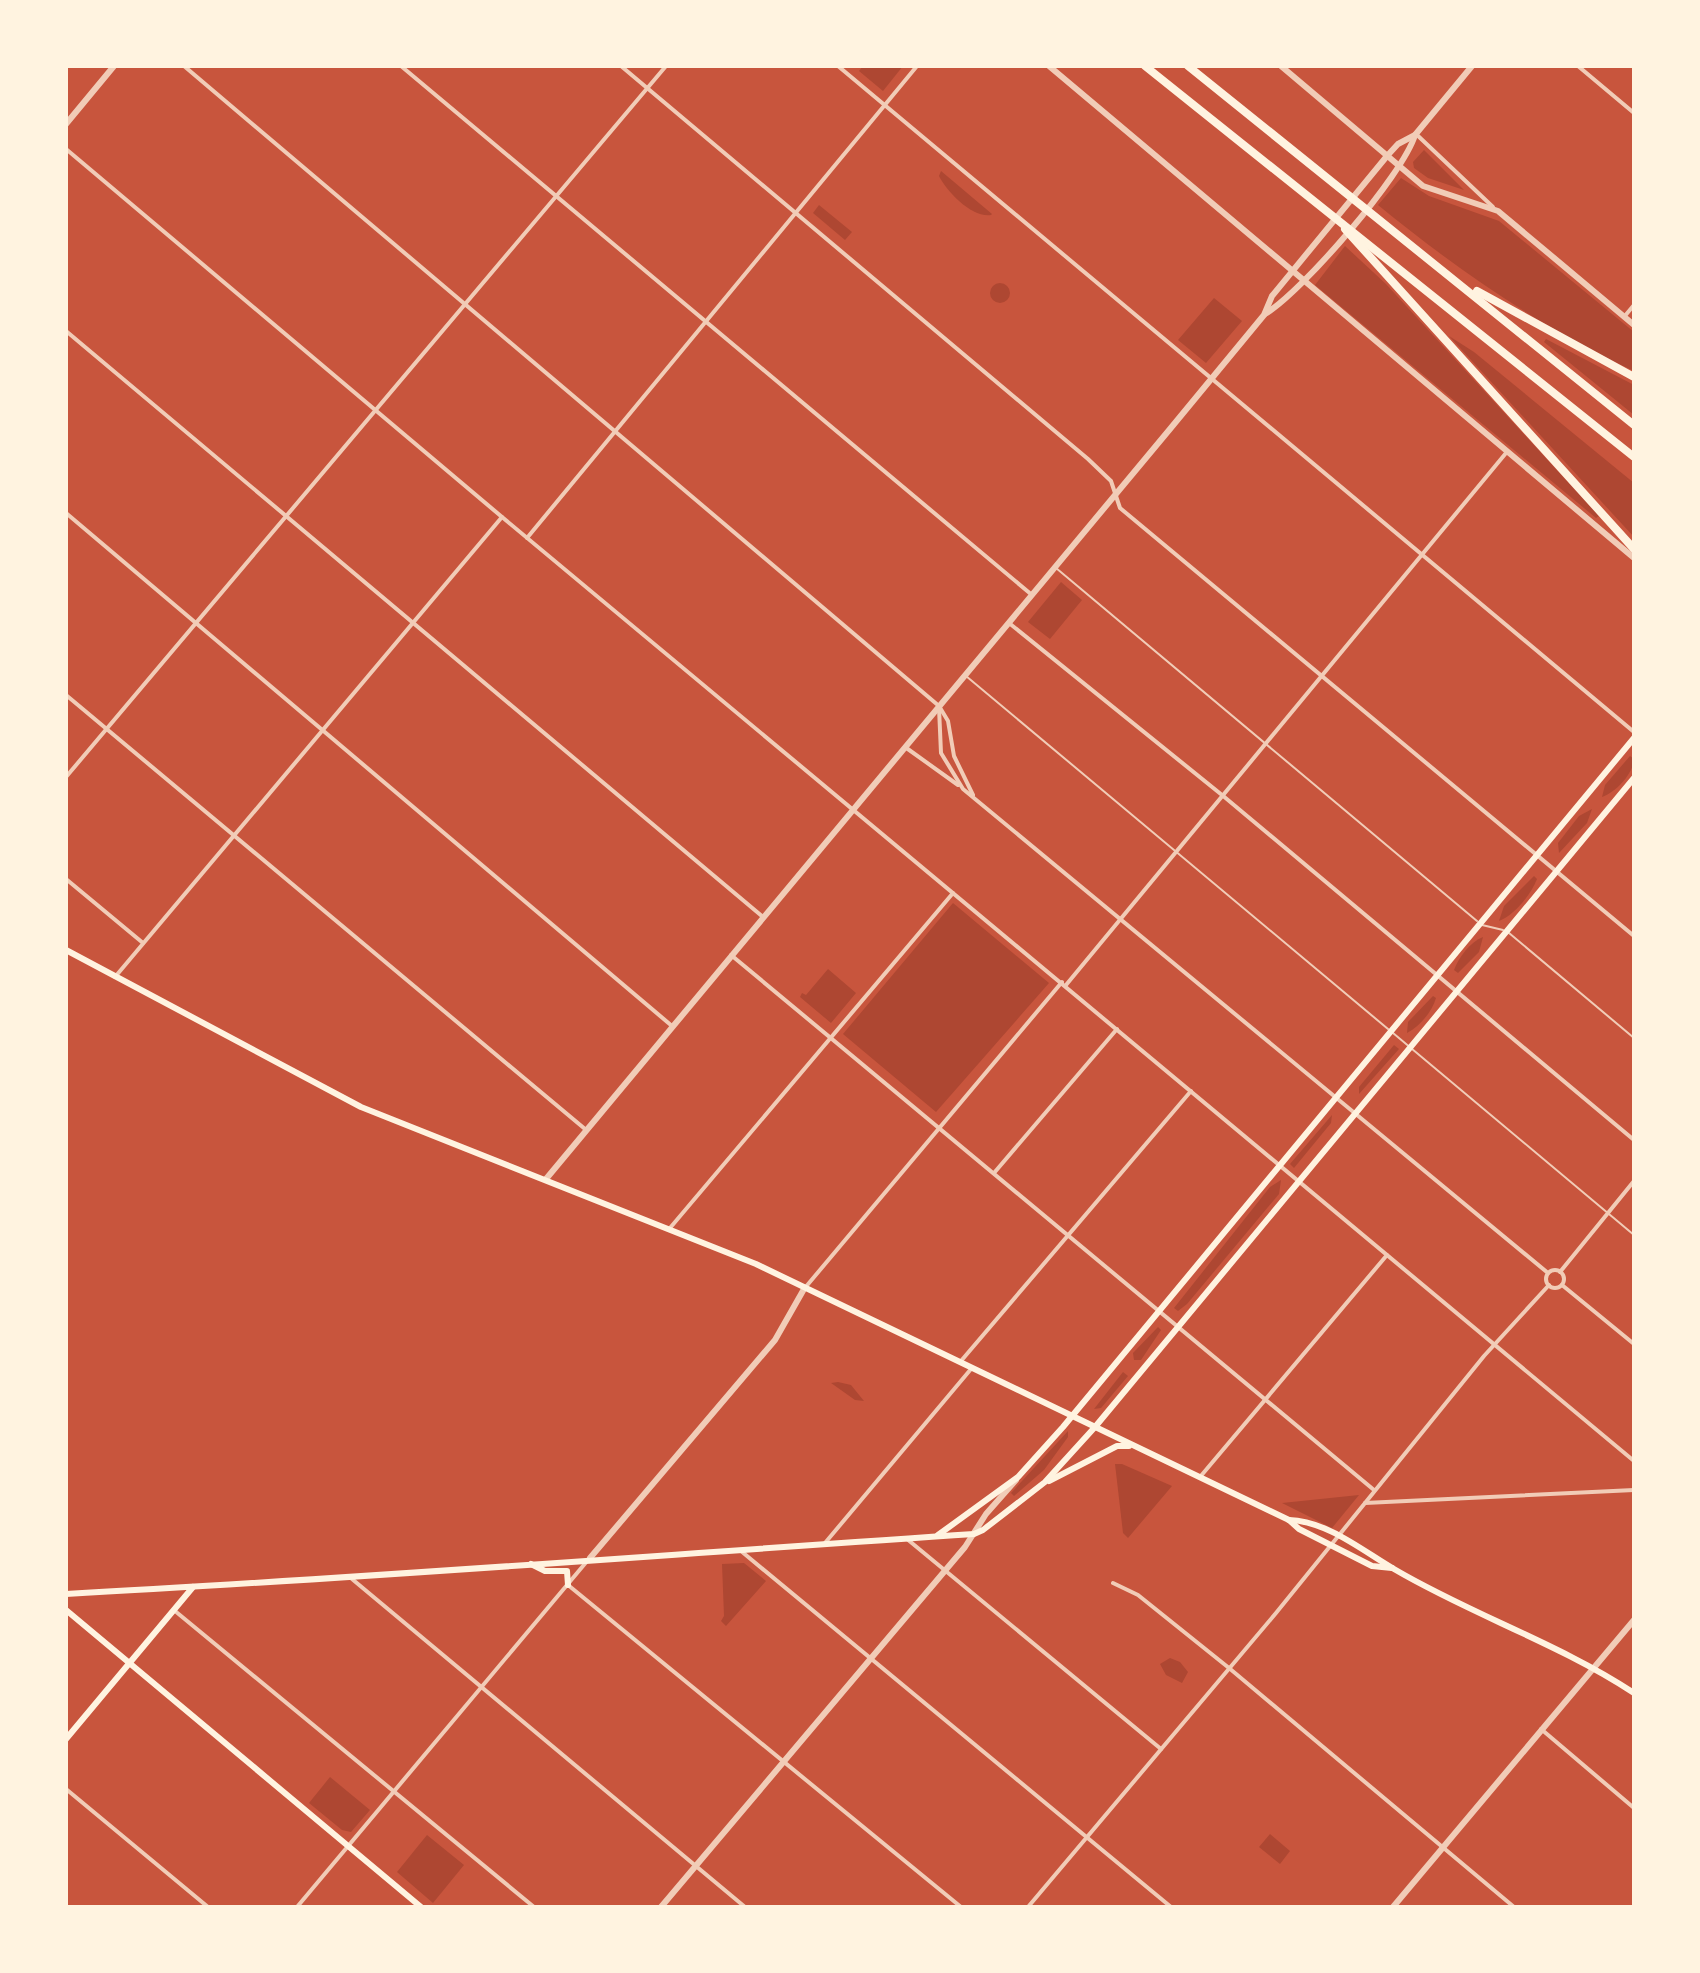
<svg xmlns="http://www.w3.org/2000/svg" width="1700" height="1973" viewBox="0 0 1700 1973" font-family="'Fira Sans',sans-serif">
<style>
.green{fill:#ae4732}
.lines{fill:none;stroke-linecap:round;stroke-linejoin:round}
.service{stroke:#f1ccb7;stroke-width:2}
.minor{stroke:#f1ccb7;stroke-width:4}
.tertiary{stroke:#f1ccb7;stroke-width:6}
.secondary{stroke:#fff3e0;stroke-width:6}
.motorway{stroke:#fff3e0;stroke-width:8}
</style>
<rect width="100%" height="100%" fill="#c8553d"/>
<g class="green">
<path d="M863,66h40l-20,25 -24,-20z"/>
<path d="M1424,150l40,40 -36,-12 -14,-10 -1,-6z"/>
<path d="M941,171l51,43 -1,1c-19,3 -44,-23 -52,-39z"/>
<path d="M1401,178l28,18 70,25 135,111v39c-94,-44 -175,-100 -256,-166z"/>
<path d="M819,205l33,27 -7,8 -32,-27z"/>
<path d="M1345,246l41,38 213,232 -3,2 -281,-233z"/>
<circle cx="1000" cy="293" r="10"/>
<path d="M1214,298l28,23 -36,42 -28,-23z"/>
<path d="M1449,336l25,16 160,131v54z"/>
<path d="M1546,339l88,46v30l-90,-73z"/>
<path d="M1061,582l21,18 -32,39 -22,-17z"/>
<path d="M1630,756l4,3c-1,15 -18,33 -32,38l3,-12z"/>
<path d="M1592,809l-5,14 -28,30 -1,-10 21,-27z"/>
<path d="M1534,876l3,3c-6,15 -22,36 -38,42l5,-15z"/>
<path d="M953,903l96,80 -113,129 -93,-78z"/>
<path d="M1483,937l-4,15 -21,21 -4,-3c5,-13 16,-28 29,-33z"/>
<path d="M828,969l28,24 -25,30 -31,-26 2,-4 4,2z"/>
<path d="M1433,996l3,2c-4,14 -16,28 -29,35l1,-11z"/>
<path d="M1394,1045l5,4 -40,45v-7z"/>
<path d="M1332,1115l-1,8 -37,45 -4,-4z"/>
<path d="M1281,1180l-2,14 -92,110 -9,7 -4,-3 96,-121z"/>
<path d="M1158,1327l3,3 -20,30h-7l-1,-7z"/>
<path d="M1123,1372l5,4 -27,32 -7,1z"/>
<path d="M838,1382l13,3 13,16 -9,-1 -24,-17z"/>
<path d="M1068,1431v6l-24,33 -30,26 -3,-3z"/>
<path d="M1115,1464h7l50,22 -44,52 -5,-5z"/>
<path d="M1359,1495l-27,33 -50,-25z"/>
<path d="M744,1563l22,18 -40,45 -5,-5 3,-5 -2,-52z"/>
<path d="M1170,1658l10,4 8,10 -6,11 -16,-8 -6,-11z"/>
<path d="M330,1777l40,33 -19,22 -9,-2 -33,-27z"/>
<path d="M1270,1834l20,17 -10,13 -21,-17z"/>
<path d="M427,1835l37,30 -31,38 -36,-31z"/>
</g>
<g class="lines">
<g class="service">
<path d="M1056,568l421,353"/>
<path d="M966,676l422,353"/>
<path d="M1482,925l21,5"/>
<path d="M1509,933l125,105"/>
<path d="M1393,1033l241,202"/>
</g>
<g class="minor">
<path d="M184,66l755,640 9,15 6,35 19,39"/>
<path d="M401,66l631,529"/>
<path d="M621,66l467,393 23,22 9,27 514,428"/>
<path d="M838,66l796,666"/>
<path d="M1578,66l56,47"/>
<path d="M1416,134l77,73"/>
<path d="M66,149l436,368 1132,944"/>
<path d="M1624,317l10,-12"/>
<path d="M66,331l697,586"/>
<path d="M66,513l606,513"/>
<path d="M527,538l390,-472"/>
<path d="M1009,623l213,172 412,345"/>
<path d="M66,695l519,434"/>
<path d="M939,708l2,45 22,36 585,484"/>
<path d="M905,747l53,38"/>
<path d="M66,777l600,-711"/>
<path d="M66,879l77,64"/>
<path d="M731,955l643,535"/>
<path d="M115,977l387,-460"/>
<path d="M1066,985l440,-532"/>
<path d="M994,1173l123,-144"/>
<path d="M670,1228l283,-335"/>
<circle cx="1555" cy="1279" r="9"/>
<path d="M1560,1272l74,-91"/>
<path d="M1562,1285l72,59"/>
<path d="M804,1289l258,-307"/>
<path d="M961,1361l230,-270"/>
<path d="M1200,1477l187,-222"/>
<path d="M1365,1503l269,-13"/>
<path d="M907,1539l254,210"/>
<path d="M825,1543l146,-174"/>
<path d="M741,1551l430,356"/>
<path d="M352,1579l393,328"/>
<path d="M1113,1583l25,12 91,73 285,239"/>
<path d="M568,1585l393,322"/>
<path d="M175,1611l359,296"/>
<path d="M1541,1729l93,79"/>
<path d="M66,1789l142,118"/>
<path d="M297,1907l291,-347"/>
<path d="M1028,1907l248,-294 208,-257 65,-71"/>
</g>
<g class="tertiary">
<path d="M1049,66l585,492"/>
<path d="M1281,66l142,120 75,25 136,114"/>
<path d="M66,124l48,-58"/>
<path d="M1265,314c37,-22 138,-139 150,-179"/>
<path d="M546,1179l624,-750 94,-114 8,-19 115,-140 11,-12 17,-9 57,-69"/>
<path d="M590,1558l185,-218 29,-51"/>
<path d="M661,1907l304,-360 21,-33 30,-34"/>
<path d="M1393,1907l241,-287"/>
</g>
<g class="secondary">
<path d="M66,950l295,157 395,157 533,256 10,9 73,37 20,2"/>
<path d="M1049,1481l68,-35h12"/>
<path d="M1289,1520c38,1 74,31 105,49 78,46 164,74 240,124"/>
<path d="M938,1535l80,-58 45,-50 571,-689"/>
<path d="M531,1564l14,7h22l1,14"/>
<path d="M66,1594c303,-16 606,-40 908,-60l9,-4 62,-48 50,-55 539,-649"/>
<path d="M66,1610l355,297"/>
<path d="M66,1739l127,-152"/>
</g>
<g class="motorway">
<path d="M1145,66l489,391"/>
<path d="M1188,66l446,359"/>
<path d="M1345,229l289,320"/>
<path d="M1477,291l157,86"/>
</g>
</g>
<rect width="1700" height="1973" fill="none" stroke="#fff3e0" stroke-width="136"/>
</svg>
